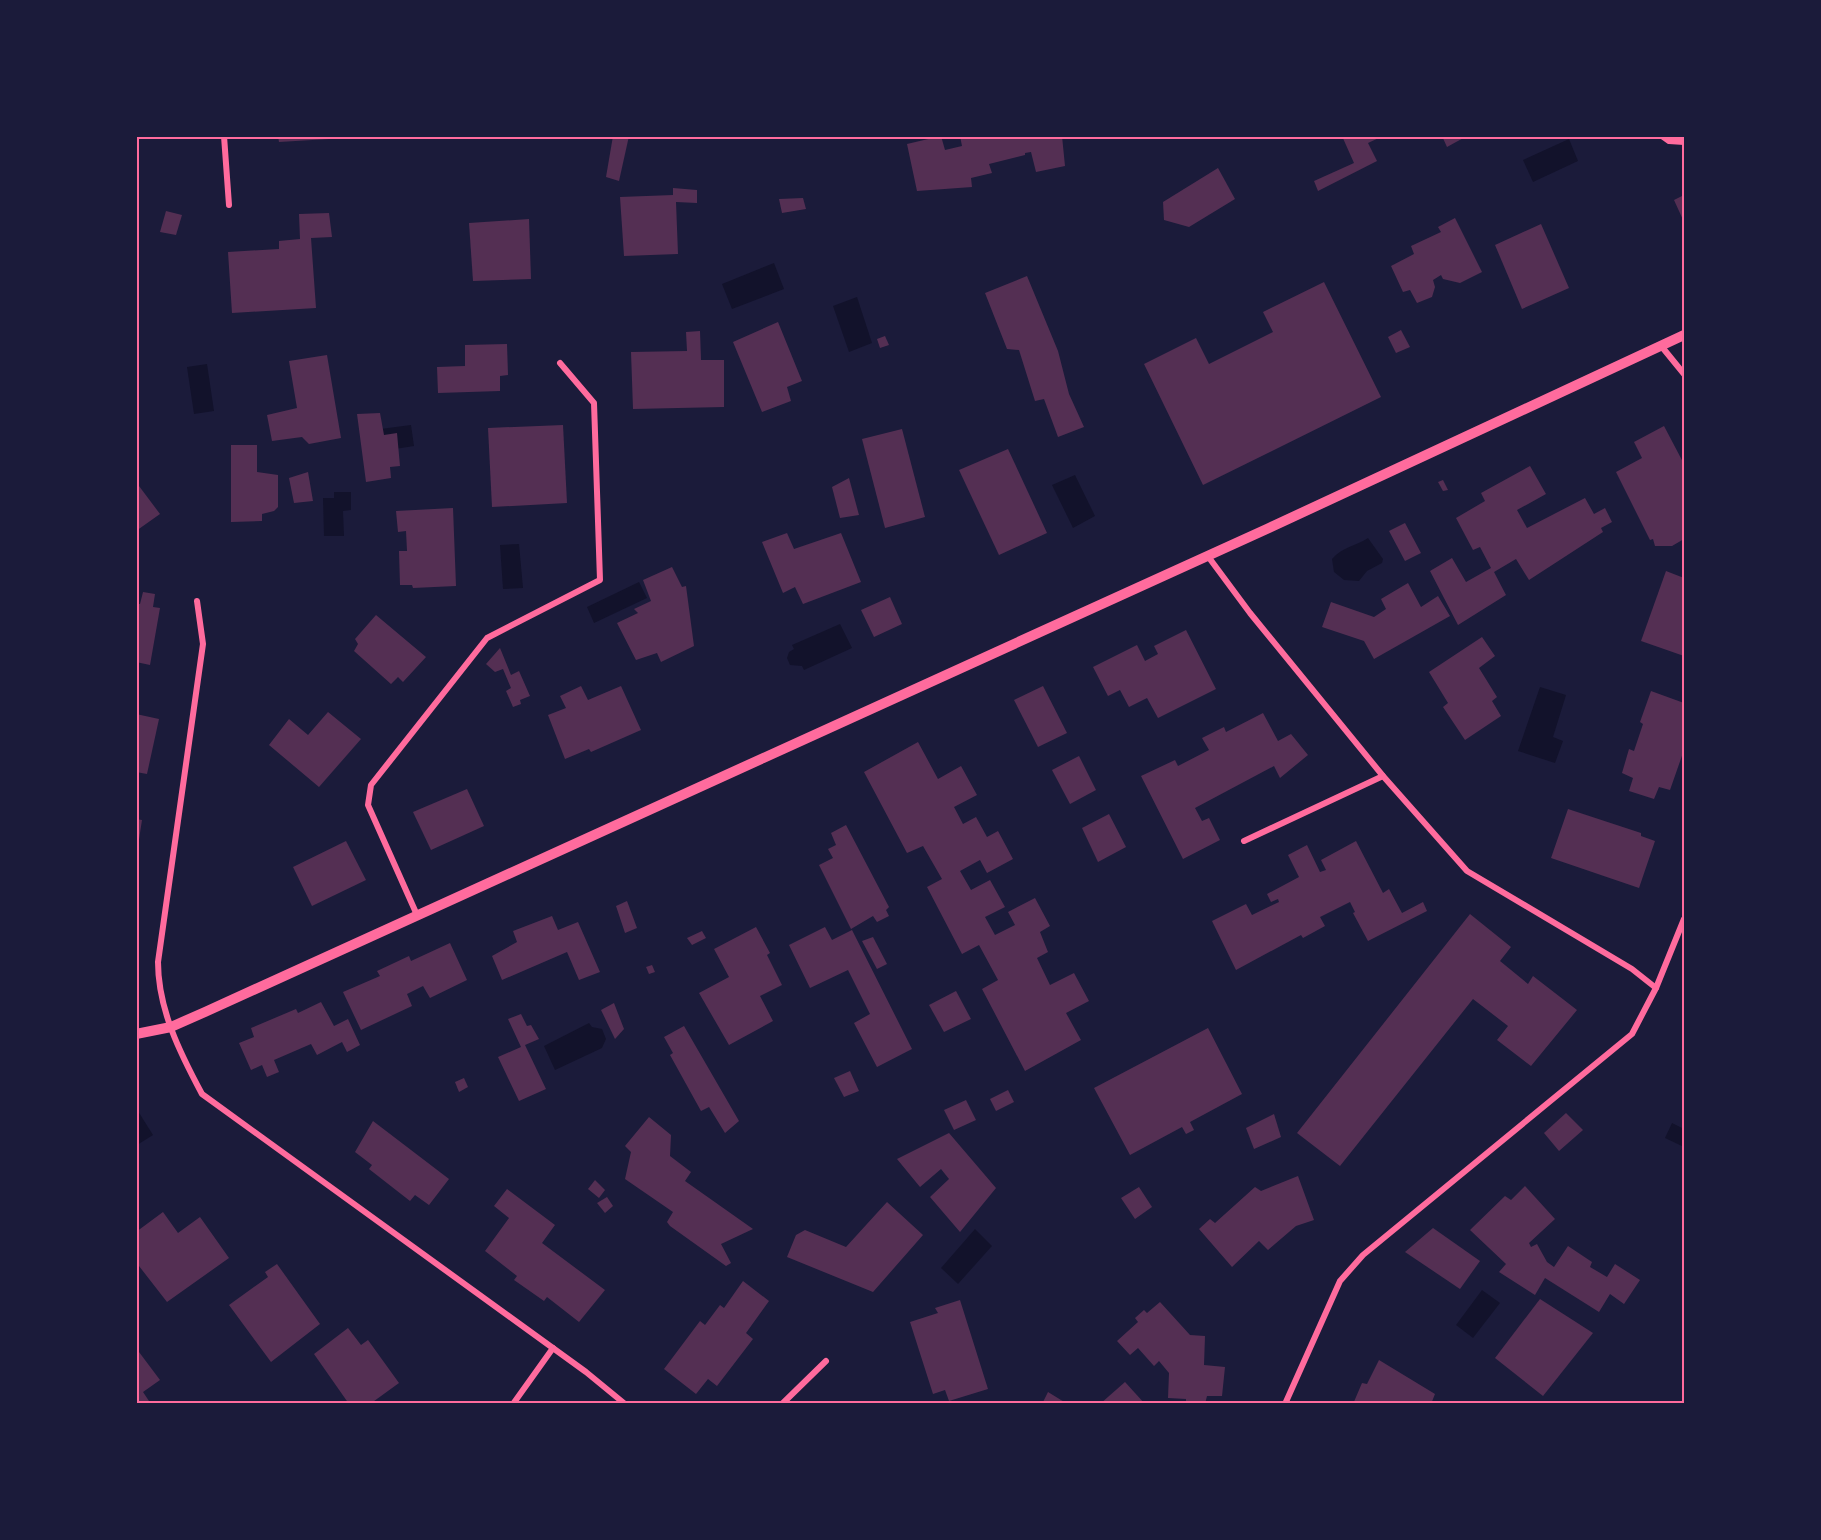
<svg xmlns="http://www.w3.org/2000/svg" width="1821" height="1540" viewBox="0 0 1821 1540" font-family="Lato,sans-serif">
<style>
.water{fill:#12122b}
.building{fill:#542f53}
.lines{fill:none;stroke-linecap:round;stroke-linejoin:round}
.minor{stroke:#ff6b9d;stroke-width:6}
.tertiary{stroke:#ff6b9d;stroke-width:10}
.neatline{fill:none;stroke:#ff6b9d;stroke-width:2}
</style>
<rect width="100%" height="100%" fill="#1b1b3a"/>
<g class="water">
<path d="M1569,139l9,22 -45,21 -10,-22z"/>
<path d="M774,263l10,26 -52,20 -10,-25z"/>
<path d="M857,297l15,46 -23,9 -16,-46z"/>
<path d="M207,364l7,47 -20,3 -7,-47z"/>
<path d="M411,425l3,21 -38,6 -3,-22z"/>
<path d="M1075,475l20,41 -22,12 -21,-43z"/>
<path d="M334,492h17v18l-8,1 1,25h-20l-1,-38h11z"/>
<path d="M1368,538l15,21 -1,4 -15,8 -8,10 -15,-1 -10,-8 -2,-13c10,-12 24,-13 36,-21z"/>
<path d="M519,544l4,44 -20,1 -3,-44z"/>
<path d="M639,582l8,16 -53,25 -7,-16z"/>
<path d="M840,624l12,24 -48,22 -2,-4 -12,-1 -3,-7 2,-6 5,-3 -2,-4z"/>
<path d="M1540,687l26,8 -13,42 10,4 -8,22 -37,-12z"/>
<path d="M589,1023l3,4 10,2 4,10 -4,9 -47,22 -11,-24z"/>
<path d="M136,1108l17,27 -16,10h-1z"/>
<path d="M1672,1123l12,6v18l-19,-9z"/>
<path d="M975,1229l17,17 -34,38 -17,-16z"/>
<path d="M1482,1290l18,13 -27,35 -17,-13z"/>
</g>
<g class="building">
<path d="M278,136h68v2l-67,4z"/>
<path d="M613,136h16l-10,45 -13,-4z"/>
<path d="M941,136l4,14 17,-4 -2,-10h102l3,30 -29,6 -5,-20 -6,1v2l-36,9 3,9 -21,5 1,9 -55,4 -10,-47z"/>
<path d="M1342,136h41l-15,7 9,18 -59,30 -4,-10 40,-18z"/>
<path d="M1442,136h25l-20,11z"/>
<path d="M1218,168l17,31 -46,28 -25,-7 -1,-18z"/>
<path d="M673,188l24,2v13l-21,-1 2,52 -54,2 -4,-59 53,-2z"/>
<path d="M1684,195v27l-10,-22z"/>
<path d="M803,198l3,11 -24,4 -3,-14z"/>
<path d="M166,211l16,4 -6,20 -16,-3z"/>
<path d="M329,213l3,24 -21,1 5,70 -84,5 -4,-61 51,-3v-8l21,-2 -1,-25z"/>
<path d="M1455,218l27,54 -22,11 -17,-4 -2,-4 -8,5 2,7 -3,10 -15,6 -7,-13 -7,2 -12,-26 23,-12 -3,-8 30,-14 -3,-5z"/>
<path d="M529,219l2,60 -58,2 -4,-58z"/>
<path d="M1541,224l28,64 -47,21 -27,-64z"/>
<path d="M1027,276l31,75 11,43 15,33 -26,10 -14,-38 -9,2 -16,-51 -12,-1 -22,-56z"/>
<path d="M1324,282l57,115 -178,88 -59,-121 52,-26 13,26 64,-32 -10,-20z"/>
<path d="M778,322l24,59 -15,6 4,14 -29,11 -29,-70z"/>
<path d="M1401,330l9,17 -14,6 -8,-16z"/>
<path d="M700,331l1,29h23v47l-91,2 -2,-57 56,-1 -1,-19z"/>
<path d="M885,336l4,9 -9,3 -3,-9z"/>
<path d="M507,344l1,31 -8,1v15l-62,2 -1,-26 28,-1v-21z"/>
<path d="M327,355l14,83 -32,6 -7,-7 -30,4 -5,-26 30,-7 -8,-47z"/>
<path d="M380,413l4,22 13,-2 3,33 -10,1 1,11 -25,4 -9,-68z"/>
<path d="M563,425l4,78 -75,4 -4,-79z"/>
<path d="M1664,426l20,38v75l-12,7h-17l-2,-7 -3,1 -34,-68 26,-14 -8,-16z"/>
<path d="M902,429l23,88 -40,11 -23,-89z"/>
<path d="M231,445h26v27l21,3v32l-4,4 -12,3v7l-31,1z"/>
<path d="M1008,449l39,84 -48,22 -40,-85z"/>
<path d="M1530,466l16,28 -29,16 10,18 58,-30 9,16 11,-6 7,14 -11,6 2,4 -74,48 -13,-21 -22,13 12,23 -48,30 -28,-54 22,-13 14,24 25,-14 -11,-21 -7,3 -17,-32 29,-17 -4,-8z"/>
<path d="M308,472l5,29 -19,2 -5,-25z"/>
<path d="M849,478l10,37 -19,3 -8,-31z"/>
<path d="M1443,480l5,10 -5,1 -5,-9z"/>
<path d="M136,482l24,32 -24,17z"/>
<path d="M453,508l3,78 -43,2 -1,-3h-12l-1,-34h8l-1,-20 -8,1 -2,-21z"/>
<path d="M1405,523l16,30 -16,8 -16,-30z"/>
<path d="M787,533l7,16 47,-16 20,49 -58,22 -8,-17 -12,6 -21,-51z"/>
<path d="M672,567l10,20 4,-1 8,60 -33,16 -4,-9 -21,7 -19,-37 21,-10 -4,-4 17,-8 -8,-21z"/>
<path d="M1666,571l18,7v78l-43,-15z"/>
<path d="M1408,583l13,24 17,-11 12,20 -76,43 -10,-18 -42,-14 9,-25 43,15 12,-8 -5,-10z"/>
<path d="M143,592l12,2 -2,13 7,1 -10,57 -14,-3v-58h4z"/>
<path d="M890,597l12,27 -28,13 -13,-27z"/>
<path d="M376,615l50,42 -23,25 -5,-5 -7,7 -37,-33 4,-7 -3,-5z"/>
<path d="M1186,630l30,59 -58,29 -11,-20 -18,9 -9,-17 -12,6 -15,-29 44,-22 8,16 13,-7 -4,-8z"/>
<path d="M1482,637l13,19 -16,12 18,29 -5,4 9,15 -36,24 -22,-33 5,-4 -19,-31z"/>
<path d="M500,648l11,27 8,-4 11,25 -10,4 1,4 -8,3 -7,-16 5,-3 -8,-19 -8,3 -9,-8z"/>
<path d="M581,686l7,14 33,-14 20,44 -50,22 -2,-3 -24,10 -17,-44 18,-7 -6,-12z"/>
<path d="M1043,686l24,47 -29,14 -24,-47z"/>
<path d="M1651,691l33,12v47l-14,40 -11,-3 -5,12 -25,-8 4,-13 -11,-5 7,-24 5,2 9,-27 -3,-2z"/>
<path d="M328,712l33,27 -42,48 -50,-42 20,-26 19,16z"/>
<path d="M1263,713l15,28 13,-7 17,21 -28,23 -6,-12 -79,42 7,13 7,-3 11,22 -37,19 -42,-83 34,-16 3,6 31,-16 -7,-12 22,-11 2,5z"/>
<path d="M136,714l23,5 -12,55 -11,-2z"/>
<path d="M918,742l20,37 23,-13 16,29 -23,12 9,17 13,-7 11,20 11,-6 15,28 -26,14 -7,-13 -20,11 11,19 19,-10 15,27 -20,10 10,18 20,-10 -7,-13 27,-14 15,28 -10,6 8,20 -11,6 13,27 24,-12 15,28 -23,12 15,27 -56,31 -43,-82 16,-9 -19,-35 -17,9 -35,-67 15,-8 -19,-33 -16,7 -43,-81z"/>
<path d="M1079,756l17,34 -26,14 -18,-34z"/>
<path d="M467,789l17,37 -53,24 -18,-38z"/>
<path d="M1568,809l73,24v3l14,5 -16,47 -88,-30z"/>
<path d="M1109,814l17,33 -28,15 -16,-34z"/>
<path d="M136,819l6,1 -4,26h-2z"/>
<path d="M846,825l43,82 -3,3 3,6 -12,6 -4,-6 -22,13 -32,-64 14,-7 -5,-9 8,-4 -5,-12z"/>
<path d="M346,841l20,39 -54,26 -19,-39z"/>
<path d="M1356,841l27,52 6,-4 13,24 21,-11 4,9 -59,30 -15,-28 2,-1 -5,-10 -30,15 5,9 -22,12 -2,-3 -65,35 -24,-49 34,-17 6,11 27,-13 -1,-3 -7,3 -4,-8 32,-17 -11,-22 19,-10 13,27 6,-2 -5,-10z"/>
<path d="M627,901l10,27 -12,5 -9,-27z"/>
<path d="M1470,914l41,33 -11,14 28,23 5,-8 44,34 -46,56 -34,-26 11,-14 -35,-27 -133,167 -43,-33z"/>
<path d="M552,916l6,14 20,-8 22,50 -21,8 -12,-28 -65,28 -10,-24 25,-14 -4,-11z"/>
<path d="M756,927l14,26 -3,2 15,30 -22,11 13,25 -44,24 -30,-52 30,-16 -15,-28z"/>
<path d="M825,927l7,13 20,-10 60,119 -35,18 -23,-44 16,-9 -22,-44 -38,18 -21,-43z"/>
<path d="M702,931l4,7 -14,7 -5,-7z"/>
<path d="M873,937l14,27 -10,5 -15,-28z"/>
<path d="M450,943l17,37 -37,18 -7,-12 -16,8 5,12 -51,24 -18,-38 37,-16 -3,-5 32,-15 2,5z"/>
<path d="M652,965l3,7 -6,2 -3,-7z"/>
<path d="M956,991l15,28 -27,13 -15,-27z"/>
<path d="M321,1002l13,24 14,-7 12,26 -13,7 -5,-10 -25,13 -6,-11 -37,16 5,12 -12,5 -5,-12 -11,5 -12,-27 15,-6 -3,-9 45,-19 2,4z"/>
<path d="M614,1003l10,26 -9,10 -14,-29z"/>
<path d="M521,1014l6,12 4,-1 8,14 -14,6 21,44 -27,12 -21,-44 23,-10 -13,-28z"/>
<path d="M684,1026l55,95 -14,12 -16,-26 -8,4 -31,-56 3,-2 -9,-16z"/>
<path d="M1208,1028l34,66 -52,28 4,8 -8,4 -4,-7 -52,28 -36,-67z"/>
<path d="M850,1071l9,20 -15,6 -10,-19z"/>
<path d="M464,1078l4,9 -9,5 -4,-10z"/>
<path d="M1008,1090l6,12 -18,9 -6,-12z"/>
<path d="M966,1100l10,20 -22,10 -10,-20z"/>
<path d="M1566,1113l17,17 -24,21 -15,-18z"/>
<path d="M1274,1114l7,23 -27,12 -8,-21z"/>
<path d="M649,1117l22,18 -1,21 21,16 -6,9 68,48 -32,15 10,19 -5,3 -56,-40 -3,-4 6,-10 -48,-33 6,-27 -6,-6z"/>
<path d="M373,1121l76,58 -20,26 -14,-10 -5,6 -41,-32 3,-4 -17,-13z"/>
<path d="M949,1133l47,55 -36,44 -30,-35 19,-18 -8,-10 -21,18 -23,-28z"/>
<path d="M1298,1176l16,44 -18,6 -28,24 -9,-9 -27,26 -33,-38 11,-10 5,4 40,-36 6,4z"/>
<path d="M595,1180l10,10 -6,8 -11,-9z"/>
<path d="M1525,1186l30,33 -26,24 2,4 6,-3 10,18 7,5 14,-21 24,16 -2,5 17,10 8,-13 25,16 -16,24 -14,-10 -11,18 -54,-34 -10,17 -36,-23 7,-8 -36,-34 35,-34 6,4z"/>
<path d="M1139,1187l13,20 -17,12 -14,-21z"/>
<path d="M507,1189l48,36 -13,18 63,47 -26,32 -32,-25 -3,4 -30,-21 3,-4 -32,-25 24,-33 -15,-12z"/>
<path d="M607,1197l6,9 -8,7 -8,-10z"/>
<path d="M887,1202l36,33 -50,57 -86,-35 9,-22 9,-5 41,17z"/>
<path d="M163,1212l15,21 22,-16 29,41 -62,44 -28,-36 -3,2v-36z"/>
<path d="M1433,1228l47,33 -20,28 -55,-37z"/>
<path d="M277,1264l43,60 -49,38 -42,-57 39,-28 -3,-5z"/>
<path d="M743,1281l26,20 -23,32 7,6 -36,47 -9,-7 -12,15 -32,-25 36,-48 5,4 15,-20 4,3z"/>
<path d="M1540,1299l53,34 -50,63 -48,-38z"/>
<path d="M960,1300l28,89 -39,12 -4,-11 -12,4 -23,-72 28,-9 -3,-5z"/>
<path d="M1160,1302l30,33 15,1 -1,29 21,2 -3,29h-15l-2,8h-19v-5l-18,-1 1,-25 -10,-12 -5,5 -16,-18 -8,7 -13,-14 21,-19 -3,-4 9,-8 3,3z"/>
<path d="M348,1328l13,17 7,-5 31,43 -29,21h-21l-35,-50z"/>
<path d="M136,1348l24,32 -17,12 8,12h-15z"/>
<path d="M1379,1360l56,34 -4,10h-78l9,-21 5,1z"/>
<path d="M1125,1382l20,22h-45z"/>
<path d="M1048,1392l13,8 7,4h-26z"/>
</g>
<g class="lines">
<g class="minor">
<path d="M224,136l5,69"/>
<path d="M1662,136l7,5 15,1"/>
<path d="M1662,347l22,27"/>
<path d="M1207,555l43,58 133,163 84,95 165,98 24,19"/>
<path d="M197,601l6,43 -45,318c0,47 22,91 44,132l384,278 39,32"/>
<path d="M1244,841l139,-65"/>
<path d="M417,915l-49,-110 3,-20 116,-147 113,-58 -6,-177 -34,-40"/>
<path d="M513,1404l40,-56"/>
<path d="M782,1404l44,-43"/>
<path d="M1285,1404l55,-123 23,-26 269,-221 24,-46 28,-69"/>
</g>
<path class="tertiary" d="M136,1034l35,-7 34,-15 1064,-484 415,-193"/>
</g>
<rect width="1821" height="1540" fill="none" stroke="#1b1b3a" stroke-width="276"/>
<rect x="138" y="138" width="1545" height="1264" class="neatline"/>
</svg>
